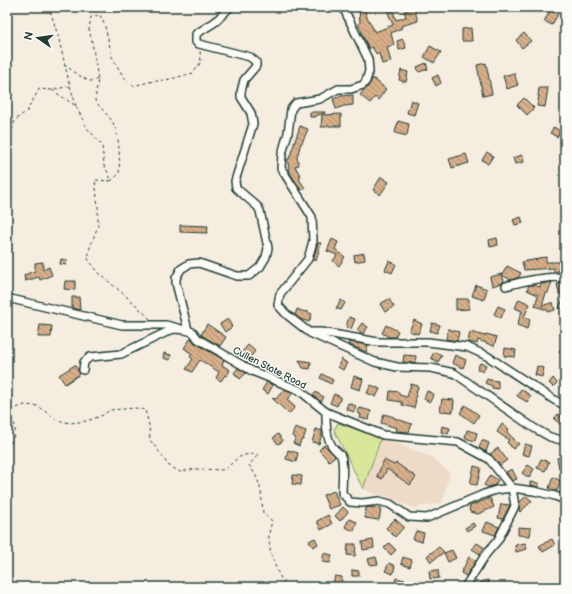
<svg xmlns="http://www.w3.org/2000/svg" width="572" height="594" viewBox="0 0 572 594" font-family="'Balsamiq Sans',sans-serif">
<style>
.built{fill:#eddac7}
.park{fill:#d9e79a;stroke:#7c9267}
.building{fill:url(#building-back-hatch);stroke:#1f3d34}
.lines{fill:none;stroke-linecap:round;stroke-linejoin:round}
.minor-casing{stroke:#1f3d34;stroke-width:10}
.path{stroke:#1f3d34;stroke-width:1;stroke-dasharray:3 3;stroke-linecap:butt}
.minor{stroke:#fdfcf7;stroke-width:7}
.labels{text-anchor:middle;stroke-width:3;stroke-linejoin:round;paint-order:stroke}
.street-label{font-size:10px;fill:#1f3d34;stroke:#fdfcf7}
</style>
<defs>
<pattern id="building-back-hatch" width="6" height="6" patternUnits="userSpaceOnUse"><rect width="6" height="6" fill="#d8af89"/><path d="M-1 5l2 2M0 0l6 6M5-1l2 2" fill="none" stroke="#af9071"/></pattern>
</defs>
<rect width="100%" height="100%" fill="#f6ede1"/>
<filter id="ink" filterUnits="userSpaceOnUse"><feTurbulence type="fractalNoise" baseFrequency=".025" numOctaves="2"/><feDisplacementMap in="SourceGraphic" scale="8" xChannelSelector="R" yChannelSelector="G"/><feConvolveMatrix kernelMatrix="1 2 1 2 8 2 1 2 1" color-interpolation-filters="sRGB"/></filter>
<g filter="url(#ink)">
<path class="built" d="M381,438l51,19 18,16 -8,30 -28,5 -51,-19z"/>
<path class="park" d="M338,423l43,15 -18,51 -29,-59z"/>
<g class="building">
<path d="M359,7h6l1,8 9,17 18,-7 -6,-15 5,-2 4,12 10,-3 -2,-6 10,-3 4,13 -17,5 1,2 -11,5 3,12 -7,2 4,15 -9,2 -3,-11 -2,2 -5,-8 -3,2 -8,-17h1l-4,-8 2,-1z"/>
<path d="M551,10l7,4 -6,11 -8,-4z"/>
<path d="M471,28l1,13h-10v-12z"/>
<path d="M524,33l7,8 -9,7 -6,-8z"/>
<path d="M403,39l3,9 -7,2 -2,-9z"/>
<path d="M430,46l11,6 -7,11 -10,-6z"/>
<path d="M426,63l2,6 -9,3 -2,-5z"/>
<path d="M486,63l6,31 -9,2 -6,-31z"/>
<path d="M401,70l7,2 -2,10 -7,-2z"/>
<path d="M514,73l4,12 -11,4 -4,-13z"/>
<path d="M438,75l3,8 -5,3 -4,-8z"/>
<path d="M373,78l13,11 -8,11 -3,-3 -5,6 -10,-8 4,-5 3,-2z"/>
<path d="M539,88h9l-3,19 -8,-1 2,-10h-1z"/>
<path d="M353,95v10l-9,1 -8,3 -3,-10 8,-3z"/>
<path d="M524,98l10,10 -7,7 -10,-10z"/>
<path d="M411,100l7,3 -4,12 -7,-2z"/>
<path d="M310,112h15v1l-10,3 1,1h-6z"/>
<path d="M341,114v12h-14l-1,1h-5l1,-12z"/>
<path d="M398,121l11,3 -2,12 -12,-3z"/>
<path d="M300,126l8,3 -6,14h-1l-4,14 2,8 -4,1 6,11 -2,2 6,9 -4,2 -11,-17 -3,-14h2z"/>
<path d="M554,127l6,4 -3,6 -7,-4z"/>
<path d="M487,152l6,4 -5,8 -6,-4z"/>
<path d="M466,154l3,9 -17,5 -3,-9z"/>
<path d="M522,155l2,7 -9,2 -2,-6z"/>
<path d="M381,177l8,5 -9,13 -7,-5z"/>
<path d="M521,217l2,6 -8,2 -2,-5z"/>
<path d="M180,225l28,1 -1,7 -27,-1z"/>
<path d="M497,238l1,7 -8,2 -1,-7z"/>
<path d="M332,239l6,3 -3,7 10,8 -6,9 -6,-5 4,-6 -10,-4z"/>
<path d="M318,243h3l-5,18 -3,-1z"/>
<path d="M364,253l1,7 -10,2 -1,-7z"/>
<path d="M546,257v5h14l1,9h-4l-1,1h-2v-4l-30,2 -2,-8 16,-3v-1z"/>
<path d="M61,259l6,1 -1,5 -6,-1z"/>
<path d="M389,261l7,3 -4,9 -7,-3z"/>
<path d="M43,262v8l6,-3 3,8 -12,5 -1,-3 -14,4 -1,-6 11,-4v-8z"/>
<path d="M507,266l14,7 -2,4 -8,3 -9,-5z"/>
<path d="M502,274l2,7 -2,2 -10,3 -2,-9z"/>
<path d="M65,281h10v9l-11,-1z"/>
<path d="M552,282l-4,11h-2l-4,13 11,-4 2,8 -7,2 -1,-2 -12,-4 3,-11 -11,-5 2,-5h5l6,2 1,-3z"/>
<path d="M565,282v11l-6,1 -2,-10z"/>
<path d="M476,285l11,4 -3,11 -12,-4z"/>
<path d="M565,295v15l-6,-2z"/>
<path d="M72,297h7l1,13 -8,-2z"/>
<path d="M389,299l5,8 -9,5 -5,-8z"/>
<path d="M456,299h13v10l-13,1z"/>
<path d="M519,299l11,5 -6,13 6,3 -3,9 -10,-4 5,-14 -7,-3z"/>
<path d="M341,300l4,3 -4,7 -5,-2z"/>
<path d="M498,306l7,3 -4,9 -7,-4z"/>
<path d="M297,309l8,3 1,-1 6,3 -3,8 -9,-3 -5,-4z"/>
<path d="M349,317l6,2 -4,10 -5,-2z"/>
<path d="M228,319l4,8 -7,5 -5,-8z"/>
<path d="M414,320l8,4 -4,10 -9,-3z"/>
<path d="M362,323l6,4 -5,7 -6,-4z"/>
<path d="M432,323l8,2 -3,8 -7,-2z"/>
<path d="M207,324l19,13 -6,9 -19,-11z"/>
<path d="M40,325l12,1 -1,11h-13z"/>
<path d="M386,325l12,6 -3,6h-6l-7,-4z"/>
<path d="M448,329l11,3 -2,9 -11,-2z"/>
<path d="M470,332l15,4 1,-2 11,3 -3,9 -16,-6 -1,4 -9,-2z"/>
<path d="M191,338l4,5 29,17 -2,5 8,5 -3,6 -2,-1 -4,6 -5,-3 3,-6 -19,-12 -8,12 -6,-3 7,-10 -3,-2 2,-3 -8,-6z"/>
<path d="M349,342l19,3 -2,7 -18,-8z"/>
<path d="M248,345l7,6 -6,8 -8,-6z"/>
<path d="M565,346v13l-6,-8z"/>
<path d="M505,348l11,2 -1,7 -11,-1z"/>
<path d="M434,352l8,3 -4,7 -7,-4z"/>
<path d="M164,353l7,2 -1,5 -7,-2z"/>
<path d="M404,355l12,1 -1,7 -12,-1z"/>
<path d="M455,355l11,5 -3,8 -11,-5z"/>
<path d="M341,359l6,4 -4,7 -5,-3z"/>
<path d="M299,360l12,2 -1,7 -7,-1z"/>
<path d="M480,363l6,2 -3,7 -6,-3z"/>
<path d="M75,365l5,9 -15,10 -6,-9z"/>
<path d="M537,366l7,2 -2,9 -7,-2z"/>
<path d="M238,368l8,5 -6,6 -6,-6z"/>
<path d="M322,374l11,6 -2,4 -11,-6z"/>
<path d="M354,376l9,3 -3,11 -9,-3z"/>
<path d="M553,378l4,5 -4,4 -4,-4z"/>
<path d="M487,379l3,1 8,1v8l-6,-1v-2l-7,-3z"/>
<path d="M267,382l6,3 -5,9 -6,-4z"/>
<path d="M411,384l7,2 -3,13 1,1 -2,8 -12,-3v-3l-13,-2 1,-9 9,1v3l8,2z"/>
<path d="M371,385l9,4 -4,8 -9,-4z"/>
<path d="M284,389l9,4 -6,7 8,7 -6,7 -17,-16 4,1z"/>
<path d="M521,389l10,7 -4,6 -10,-6z"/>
<path d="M427,391l7,3 -4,8 -6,-3z"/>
<path d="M315,392l9,5 -3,5 -8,-7z"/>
<path d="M334,394l7,3 -4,9 -7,-3z"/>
<path d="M442,399l12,1 -1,12 -13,-1z"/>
<path d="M348,403l8,3 -2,6 -8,-3z"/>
<path d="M465,405l14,10 -5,8 -14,-10z"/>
<path d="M360,408l11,3 -2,9 -9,-2 1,-4 -4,-1z"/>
<path d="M384,414l10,3v1l18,6 -3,8 -13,-1 1,-3 -16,-5z"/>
<path d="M558,414l7,6v8l-11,-9z"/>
<path d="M502,424l7,5 -2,3 12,12 -6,5 -6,-7 2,-2 -12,-8z"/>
<path d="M442,426l8,2 -2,6 -7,-2z"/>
<path d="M295,427l11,4 -3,9h-2l-2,6 -6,-3 3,-5 -4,-2z"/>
<path d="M316,429l6,2v3l-3,10 -7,-2z"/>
<path d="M467,430l10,3 -2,8 -10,-3z"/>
<path d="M278,434l5,7 -5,3 -5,-6z"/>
<path d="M482,440l7,3 -3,9 -7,-4z"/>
<path d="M525,444l7,2 -3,10 -7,-2z"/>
<path d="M324,445l11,11 -6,5 -10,-11z"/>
<path d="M498,448l9,12 -7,5 -10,-11z"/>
<path d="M288,450l10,3 -2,9 -10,-3z"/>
<path d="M565,456v11l-6,1 -2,-10z"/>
<path d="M541,459l8,3 -4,9 -8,-3z"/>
<path d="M384,460l10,5 2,-2 20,14 -6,8 -23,-16 -5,10 -5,-3z"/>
<path d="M528,465l6,4 -5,9 -7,-5z"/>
<path d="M474,466l7,2 -4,17 -7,-1z"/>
<path d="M512,469l5,10 -5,2 -6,-9z"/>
<path d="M293,475l9,1 -1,9 -9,-1z"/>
<path d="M490,475l8,5 -3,5 -7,2 -4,-2z"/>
<path d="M553,477l8,4 -4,10 -8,-3z"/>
<path d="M530,482l9,1v4l-9,-2z"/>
<path d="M334,491l6,14 -11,4 -6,-14z"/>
<path d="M526,496l6,5 -12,11 -1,-2 1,-4 -1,-3z"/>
<path d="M490,498l4,9 -16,7 -8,-2 -1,-4 1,-2z"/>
<path d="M501,504l9,1 -7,14 -5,-1z"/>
<path d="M343,507l5,5 -8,9 -5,-5z"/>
<path d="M370,507l11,2 -2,11 -14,-2 1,-10z"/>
<path d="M328,515l4,9 -11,6 -4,-9z"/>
<path d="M349,519l8,3 -3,9 -9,-4z"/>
<path d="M395,519l9,8 -9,10 -9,-9z"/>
<path d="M487,522l12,5 -4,8 -12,-4z"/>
<path d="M473,523l2,3 -8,5 -2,-3z"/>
<path d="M518,527l13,1 -1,8 -12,-1z"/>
<path d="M416,531l8,2 -2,9 -9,-3z"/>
<path d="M315,538l3,6 -5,3 -4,-6z"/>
<path d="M552,539l3,6 -12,7 -4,-6z"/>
<path d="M373,540l1,8 -11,2 -1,-8z"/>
<path d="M389,543l7,7 -5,5 -7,-7z"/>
<path d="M477,543l8,5 -5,6 -8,-5z"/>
<path d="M525,543l2,6 -11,3 -1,-7z"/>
<path d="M348,544h8l-1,12 -8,-1z"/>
<path d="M439,547l5,5 -13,10 -4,-6z"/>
<path d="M452,550l4,8 -8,4 -4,-9z"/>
<path d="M324,553l8,2 -2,8 -8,-1z"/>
<path d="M376,557l2,7 -8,1 -2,-6z"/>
<path d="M403,557l9,3 -2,7 -9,-3z"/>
<path d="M469,557l7,4 -10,15 -5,-3z"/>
<path d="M389,563l6,3 -2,8 -8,-3z"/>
<path d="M352,570l7,1v5h-7z"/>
<path d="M438,570l1,8 -9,1 -1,-8z"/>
<path d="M335,576l7,1 -1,8 -8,-2z"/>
<path d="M396,578l9,2 -1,5 15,-4 1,6h-27z"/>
<path d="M488,580l2,7h-8l-1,-5z"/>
</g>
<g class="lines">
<defs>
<g id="minor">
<path d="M343,7l25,52 1,12 -3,10 -3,4 -12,4h-13l-18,10 -24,4 -5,6 -3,24 -6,21 -1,14 31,49 1,24 -5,18 -28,35 -2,11 8,9 24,19 65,29 22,5 34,1 23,5 80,55 16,9 15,4"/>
<path d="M506,286c20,-6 38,-9 59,-9"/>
<path d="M7,298l115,27h44l27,7 5,7 39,23 15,9 47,19 27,22c0,11 0,25 6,34 2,4 7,6 9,10 3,6 1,29 1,37l8,9 12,1 17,-2 11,3 19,13 18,1 57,-24 12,-4 16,-2 22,3 21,5 10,4"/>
<path d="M312,332h9l57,10h50l39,5 20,9 69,45 9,4"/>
<path d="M83,370l1,-8 6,-5 31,-3 52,-25 15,1 -12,-47v-5l5,-9 8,-5 10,-1 38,13h12l11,-9 6,-10 2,-9 -8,-37 -2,-4 -22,-19 -1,-7 18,-57 -2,-11 -10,-16v-5l3,-12 12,-14v-4l-6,-5 -51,-13 -3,-2v-8l19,-12 13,-13v-2"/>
<path d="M326,412l57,23 75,7 31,17 23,29 3,18 -17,34 -12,14 -21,33"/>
</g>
</defs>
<use href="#minor" class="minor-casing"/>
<g class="path">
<path d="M64,65c6,3 21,16 27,16 2,0 4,-1 7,-2"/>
<path d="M70,86l6,20"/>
<path d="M52,90l24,16 11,22 15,17 2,21 5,8 2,7 -16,-1 3,26v20l-8,21 -2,12 11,14 36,31 15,15"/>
<path d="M7,147l8,-27 12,-9 12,-22 13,1 18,-4 -12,-50 -8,-26 -2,-3"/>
<path d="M111,181l8,-7c1,-15 1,-39 -7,-53 -5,-7 -11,-13 -17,-20l3,-22 -6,-37 -3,-13 2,-12 9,-2 5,11 7,31 11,19 10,10 16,-4 22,-3 22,-6 8,-11 -1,-11"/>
<path d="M7,422l7,-13 10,-4 14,1 19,14 13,3 17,-2 16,-6 7,-5 26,-2 9,2 4,15 1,15 10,13 8,12 12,7 15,-3 30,1c11,-11 16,-18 33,-15"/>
<path d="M7,448c5,-5 9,-15 8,-22 -1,-3 -3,-7 -4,-10"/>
<path d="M257,456l-8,9c13,18 12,27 14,48l9,8c-1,4 -2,8 -3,12 -1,19 7,38 17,54"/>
</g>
<use href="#minor" class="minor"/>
</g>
</g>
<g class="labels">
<g class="street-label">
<text transform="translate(270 367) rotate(27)" y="4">Cullen State Road</text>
</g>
</g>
<rect width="572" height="594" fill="none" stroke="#fdfcf7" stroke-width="24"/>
<rect x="12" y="12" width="548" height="570" fill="none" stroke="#1f3d34" stroke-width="1.5" filter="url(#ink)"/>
<g transform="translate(38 38) rotate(283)" stroke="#fdfcf7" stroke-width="3" paint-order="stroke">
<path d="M0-3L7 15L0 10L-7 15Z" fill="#1f3d34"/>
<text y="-6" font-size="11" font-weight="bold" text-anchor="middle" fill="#1f3d34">N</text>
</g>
</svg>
